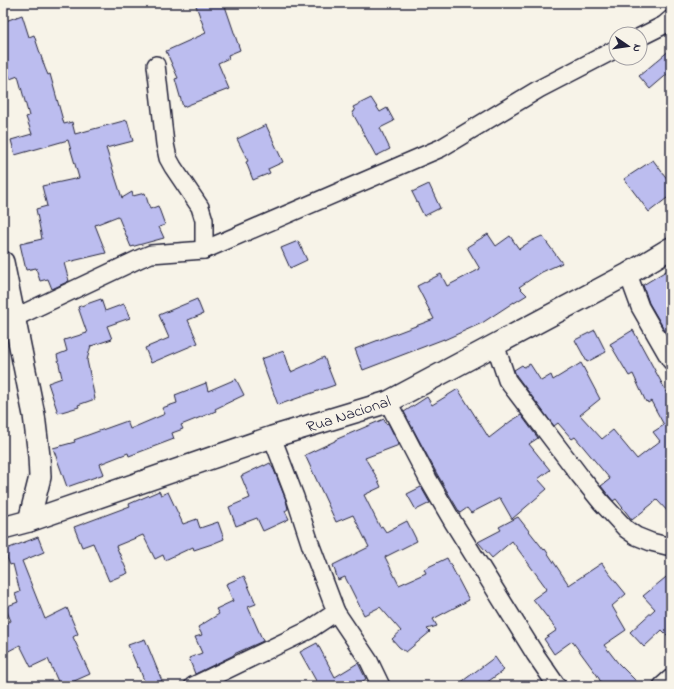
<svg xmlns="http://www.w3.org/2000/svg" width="674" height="689" viewBox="0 0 674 689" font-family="'Indie Flower',sans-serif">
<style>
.building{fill:#bcbdef;stroke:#22223b}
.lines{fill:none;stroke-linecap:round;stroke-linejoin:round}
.minor-casing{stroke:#22223b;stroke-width:20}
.tertiary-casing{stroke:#22223b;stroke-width:24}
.minor{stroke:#f7f3e8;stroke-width:17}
.tertiary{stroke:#f7f3e8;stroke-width:21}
.labels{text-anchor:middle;stroke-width:4;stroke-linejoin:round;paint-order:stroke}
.street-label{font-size:16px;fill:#22223b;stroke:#f7f3e8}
</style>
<rect width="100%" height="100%" fill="#f7f3e8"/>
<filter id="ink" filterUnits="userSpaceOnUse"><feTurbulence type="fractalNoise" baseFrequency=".025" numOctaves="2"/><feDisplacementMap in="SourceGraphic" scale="8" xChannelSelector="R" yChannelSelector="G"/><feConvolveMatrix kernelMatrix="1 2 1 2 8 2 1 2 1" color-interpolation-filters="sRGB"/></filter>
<g filter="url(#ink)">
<g class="building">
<path d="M195,3h29l16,47 -12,5 1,3 -11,5 11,26 -46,18 -8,-28 3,-1 -12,-27 40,-18z"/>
<path d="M22,15l7,22 5,-2 11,33 3,7 2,-1 14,50 8,-2 3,12 52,-14 6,21 -27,7 16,50 10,-6 1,4 12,-3 5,16 8,-3 7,19 -6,2 5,11 -33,9 -13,-31 -23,9 11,28 -42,10 5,18 -17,8 -4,-10 -8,2 -4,-13 -10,2 -6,-26 22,-5 -6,-30 11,-3 -5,-20 37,-8 -11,-38 -53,15 -4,-15 21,-6 -6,-17 3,-1 -11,-40 -8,3 -7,-22v-35z"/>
<path d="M671,49v22l-21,18 -11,-13z"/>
<path d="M371,98l9,14 7,-4 7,13 -14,7 10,21 -14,7 -24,-44 3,-1 -2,-4z"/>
<path d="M266,125l17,37 -15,7 2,4 -17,7 -7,-18 2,-1 -11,-22z"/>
<path d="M653,160l18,24v11l-22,17 -25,-33z"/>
<path d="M429,184l11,24 -16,8 -12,-24z"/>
<path d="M488,234l8,12 14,-10 9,13 12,-8 11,-5 20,27 -20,9 -23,15 8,8 -13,8v-1l-32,21 -38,17v-1l-81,31 -8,-21 79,-30 -17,-33 24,-12 6,12 33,-17 -13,-22z"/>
<path d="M298,241l9,19 -17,8 -9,-20z"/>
<path d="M671,268v73l-22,-38 -6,-18z"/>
<path d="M101,299l4,12 19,-7 6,14 -23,8 5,13 -21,7v-1l-4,15 8,39 -17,6 1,2 -21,6 -10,-30 14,-5 -5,-23 10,-4 -3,-11 23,-7 -9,-26z"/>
<path d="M197,299l6,15 -15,6 10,23 -47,20 -6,-15 24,-10 -10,-23z"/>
<path d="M595,330l11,22 -19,10 -12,-22z"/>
<path d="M633,330l38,70v115l-14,-15 -25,20 -16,-21 -3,2 -12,-15 9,-7 -35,-42 -3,2 -14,-16 -4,3 -38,-51 -2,-5 8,-5 2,2 6,-3 11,17 10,-6 2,5 28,-17 19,36 -20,16 22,24 11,-9 24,29 23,-18 -7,-9 11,-7 -13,-24 -3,2 -1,-2 -1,1 -13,-28 -4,2 -19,-32z"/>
<path d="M284,351l7,21 33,-15 11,28 -57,20 -17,-46z"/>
<path d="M236,379l8,16 -29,14 1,2 -35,14 2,4 -11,4 2,6 -45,17 -1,-3 -28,11 4,10 -37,13 -14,-39 22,-6 -1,-2 53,-19 3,8 35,-15 -3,-6 15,-5 -2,-8 31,-12 2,8z"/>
<path d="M458,389l31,49 22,-17 10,-6 17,23 -9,6 21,26 -12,9 9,10 -35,30 -12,-21 -29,15 -4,-5 -7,5 -23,-39 -33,-62 23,-15 5,8z"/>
<path d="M384,419l2,5 2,-1 11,22 -34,13 11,18 5,11 -17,8 16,32 2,-1 4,6 21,-11 10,20 -32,16 14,28 27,-12 -2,-4 23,-11 22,42 -36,19 4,7 -10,3 3,3 -24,20 -7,-5 -7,-8 9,-8 -21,-24 -16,8 -19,-38 -7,3 -5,-15 36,-18 -16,-32 -17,7 -31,-67 30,-14v-1z"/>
<path d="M270,463l4,7 12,30 2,9 -3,2 4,8 -26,12 -6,-13 -21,8 -7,-19 21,-9 -9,-22 23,-11v1z"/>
<path d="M421,487l9,16 -14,7 -9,-16z"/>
<path d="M159,491l2,4 7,-3 15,32 14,-5 3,9 18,-6 6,17 -12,5 -18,6 -1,-3 -28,13 -2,-5 -8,4 -12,-24 -27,11 12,27 -19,8 -16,-38 -11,4 -8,-20 56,-21 -1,-2z"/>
<path d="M518,517l26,33 1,-1 24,36 33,-22 6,9 18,22 -14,12 14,24 -22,15 14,18 23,23h-38l-6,-11 -25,-34 -18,13 -10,-15 13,-9 -24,-31 14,-10 -35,-48 -20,17 -14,-16 23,-12 -2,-3z"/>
<path d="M38,537l6,15 -22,9 23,58 22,-11 11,26 -5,3 17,37 -27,12h-3l-12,-27 -17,8 -11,-22 -17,9v-29l8,-4 -6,-14 13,-5 -3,-8 5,-2 -7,-28 -3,1 -6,-15z"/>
<path d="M671,573v66l-9,-9 -18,17 -14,-15 25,-23 -12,-13z"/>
<path d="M244,576l12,28 -8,3 15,34 -29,13v1l-39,19 -6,-16 13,-5 -7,-16 7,-2 -4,-8 21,-13 -3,-5 17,-8 -7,-17z"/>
<path d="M145,639l17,42 -14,5h-2l-7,-19 -1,1 -10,-23z"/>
<path d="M317,643l18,34 23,-14 8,16 -12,7h-35l-19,-34z"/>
<path d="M495,657l9,13 -22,16h-26z"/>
</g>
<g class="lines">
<defs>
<g id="minor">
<path d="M640,37l24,-12 7,-6"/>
<path d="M156,65l9,79 3,14 5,9 27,40 4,13v30"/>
<path d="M628,274l12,33 31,54"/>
<path d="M14,318l127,-60 10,-4 53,-4 237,-102 98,-59 77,-40"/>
<path d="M495,344l12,36 73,96 21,26 25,27 10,7 15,6 20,5"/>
<path d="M388,402l40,77 25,43 82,132 22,32"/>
<path d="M272,437l23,60 16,49 25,66 33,49 12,25"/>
<path d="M193,686l116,-56 27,-18"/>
<path d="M662,686l9,-8"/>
</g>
<g id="tertiary">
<path d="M3,262l31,153 5,41 1,21 -11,44"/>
<path d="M3,528l26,-7 243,-84 116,-35 240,-128 43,-26"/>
</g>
</defs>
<use href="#minor" class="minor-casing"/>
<use href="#tertiary" class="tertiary-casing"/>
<use href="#minor" class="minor"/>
<use href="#tertiary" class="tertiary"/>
</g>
</g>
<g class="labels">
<g class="street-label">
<text transform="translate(348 413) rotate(-18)" y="6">Rua Nacional</text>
</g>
</g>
<rect width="674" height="689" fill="none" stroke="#f7f3e8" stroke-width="16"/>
<rect x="8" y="8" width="658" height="673" fill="none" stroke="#22223b" stroke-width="1.5" filter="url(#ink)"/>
<g transform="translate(628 46) rotate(103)"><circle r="19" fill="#f7f3e8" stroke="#a29fa3"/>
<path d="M0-3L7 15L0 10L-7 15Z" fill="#22223b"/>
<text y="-6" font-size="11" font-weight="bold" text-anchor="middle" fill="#22223b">N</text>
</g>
</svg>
